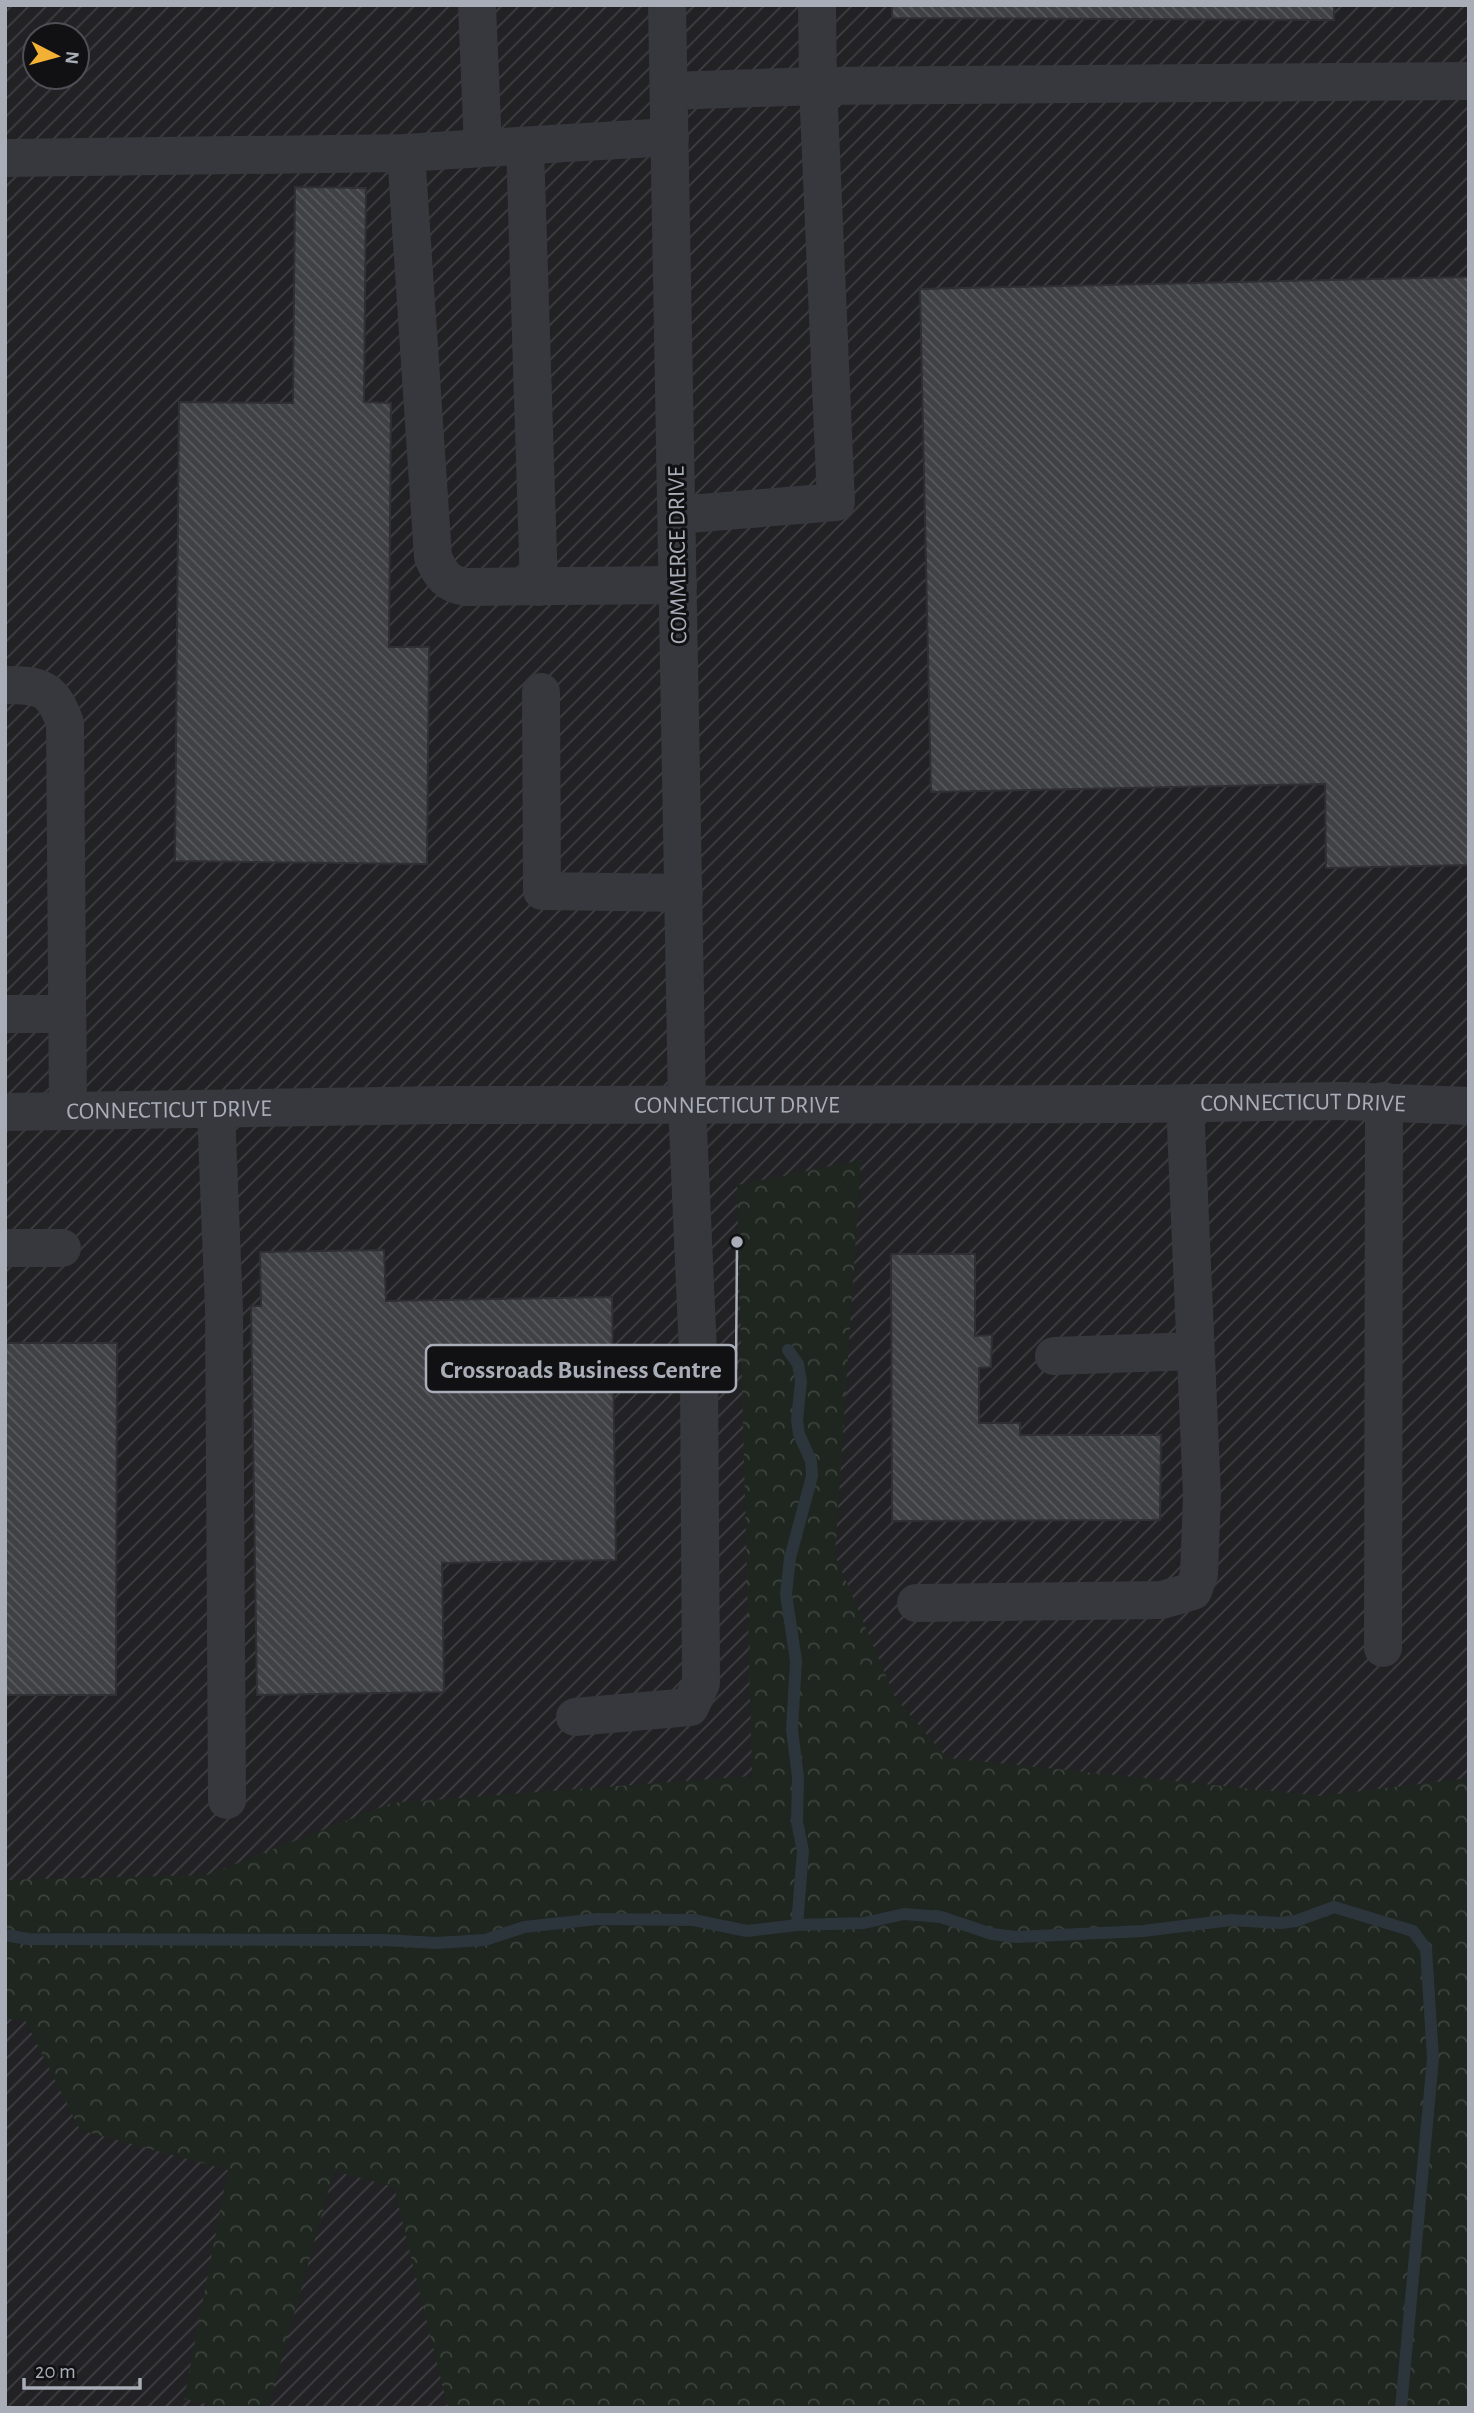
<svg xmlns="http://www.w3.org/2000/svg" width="1474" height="2413" viewBox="0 0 1474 2413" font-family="'Alegreya Sans',sans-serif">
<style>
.industrial{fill:url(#industrial-furrows);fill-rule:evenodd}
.forest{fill:url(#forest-crowns)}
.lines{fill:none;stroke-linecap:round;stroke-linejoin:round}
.stream{stroke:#2c353c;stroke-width:12}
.building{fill:url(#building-back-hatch);stroke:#303034;stroke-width:2}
.minor{stroke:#37383d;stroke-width:38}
.labels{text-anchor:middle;stroke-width:6;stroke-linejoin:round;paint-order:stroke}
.street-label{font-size:24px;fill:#a8adb8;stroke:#111113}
.leader{fill:none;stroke:#a8adb8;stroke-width:2.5}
.callout-dot{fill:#a8adb8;stroke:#111113;stroke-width:2.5}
.callout{fill:#111113;stroke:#a8adb8;stroke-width:2.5}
.callout-label{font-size:26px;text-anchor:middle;font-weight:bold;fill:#a8adb8}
</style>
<defs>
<pattern id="industrial-furrows" width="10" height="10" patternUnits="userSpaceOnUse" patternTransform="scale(1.75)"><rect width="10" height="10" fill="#222225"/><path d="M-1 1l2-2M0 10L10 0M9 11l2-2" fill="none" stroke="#3f3f43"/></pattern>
<pattern id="forest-crowns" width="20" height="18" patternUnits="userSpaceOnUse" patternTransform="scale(1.75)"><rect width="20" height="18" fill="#1e261f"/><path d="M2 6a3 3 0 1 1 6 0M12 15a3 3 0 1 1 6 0" fill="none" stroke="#3c433d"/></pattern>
<pattern id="building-back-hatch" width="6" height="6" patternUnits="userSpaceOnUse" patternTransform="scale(1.75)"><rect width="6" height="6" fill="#404145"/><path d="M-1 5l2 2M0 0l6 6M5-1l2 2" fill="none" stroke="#595a5e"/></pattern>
</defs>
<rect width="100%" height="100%" fill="#161618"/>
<path class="industrial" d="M5,5h1464v2403h-1464zM35,35h42v42h-42z"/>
<path class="forest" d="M861,1160l-26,395 60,142 52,61 374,38 148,-18v630h-1021l-54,-221 -60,-16 -66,237h-44l-40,-9 44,-229 -148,-40 -55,-110 -20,-1v-139l202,-5 185,-72 360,-27 -15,-591z"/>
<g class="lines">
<g class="stream">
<path d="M788,1350l10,14 3,17 -4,39 2,14 12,27 1,15 -22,82 -4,36 10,67 -4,69 6,47 -1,45 6,29 -6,74"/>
<path d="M5,1935l23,4 356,1 52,3 49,-3 39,-13 74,-8 95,1 54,11 50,-6 67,-2 40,-9 37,3 51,17 24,3 127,-6 88,-11 50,3 15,-2 38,-14 79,24 13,18 7,109 -32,350"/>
</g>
</g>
<g class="building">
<path d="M892,5h442v15l-442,-2z"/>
<path d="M295,187l71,1 -2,214 27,1 -2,244h40l-2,217 -252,-3 4,-459 114,1z"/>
<path d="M1469,277v588l-143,3 -1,-84 -394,8 -11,-503z"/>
<path d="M384,1250l2,51 226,-4 4,263 -174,3 2,129 -187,3 -6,-389h10l-1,-54z"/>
<path d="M891,1254h84v82l17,-1 -1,32 -12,1v55h41v12h141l-1,85 -268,1z"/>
<path d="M5,1343h112l-1,352h-111z"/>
</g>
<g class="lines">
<g class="minor">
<path d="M477,5l6,143 187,-11"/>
<path d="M669,91l149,-5 651,-5"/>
<path d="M525,146l14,441"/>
<path d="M406,153l27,404c7,17 14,28 34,30l211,-2"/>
<path d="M5,158l401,-5 77,-5"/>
<path d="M676,515l160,-13 -18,-416 -1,-81"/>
<path d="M5,685c37,0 47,3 60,38l3,388"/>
<path d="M541,692l1,199 142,2"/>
<path d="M5,1014h62"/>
<path d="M216,1110l8,200 3,490"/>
<path id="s1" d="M5,1112l439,-7 693,-1 206,-3 126,5"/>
<path d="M5,1248h57"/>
<path d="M1054,1356l141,-5"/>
<path d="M916,1603l246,-3 31,-9 6,-17 3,-79 -17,-391"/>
<path d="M1383,1648l1,-547"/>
<path d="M575,1717l115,-10 11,-24 -2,-308 -12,-270 -20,-1100"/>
</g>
</g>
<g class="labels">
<g class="street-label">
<text transform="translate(677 555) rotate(-91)" y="8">COMMERCE DRIVE</text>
<text dy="8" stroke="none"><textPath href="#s1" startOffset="1298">CONNECTICUT DRIVE</textPath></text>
<text dy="8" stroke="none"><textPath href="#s1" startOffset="732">CONNECTICUT DRIVE</textPath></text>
<text dy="8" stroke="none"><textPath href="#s1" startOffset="164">CONNECTICUT DRIVE</textPath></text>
</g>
</g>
<path class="leader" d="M737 1242L736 1369"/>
<circle class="callout-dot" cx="737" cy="1242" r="7"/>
<rect class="callout" x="426" y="1345" width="310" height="47" rx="7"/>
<g class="callout-label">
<text x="581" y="1378">Crossroads Business Centre</text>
</g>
<rect width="1474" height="2413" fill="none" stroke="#a8adb8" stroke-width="14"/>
<g transform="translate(56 56) rotate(96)"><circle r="33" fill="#111113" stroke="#4d4f55" stroke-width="2"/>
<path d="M0-5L12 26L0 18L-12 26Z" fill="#f2b134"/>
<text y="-10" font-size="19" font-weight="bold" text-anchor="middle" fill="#a8adb8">N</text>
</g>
<path d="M24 2378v10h116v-10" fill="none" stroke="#a8adb8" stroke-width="3.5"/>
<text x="35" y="2378" font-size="21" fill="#a8adb8" stroke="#111113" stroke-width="5" paint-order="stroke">20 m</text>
</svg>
